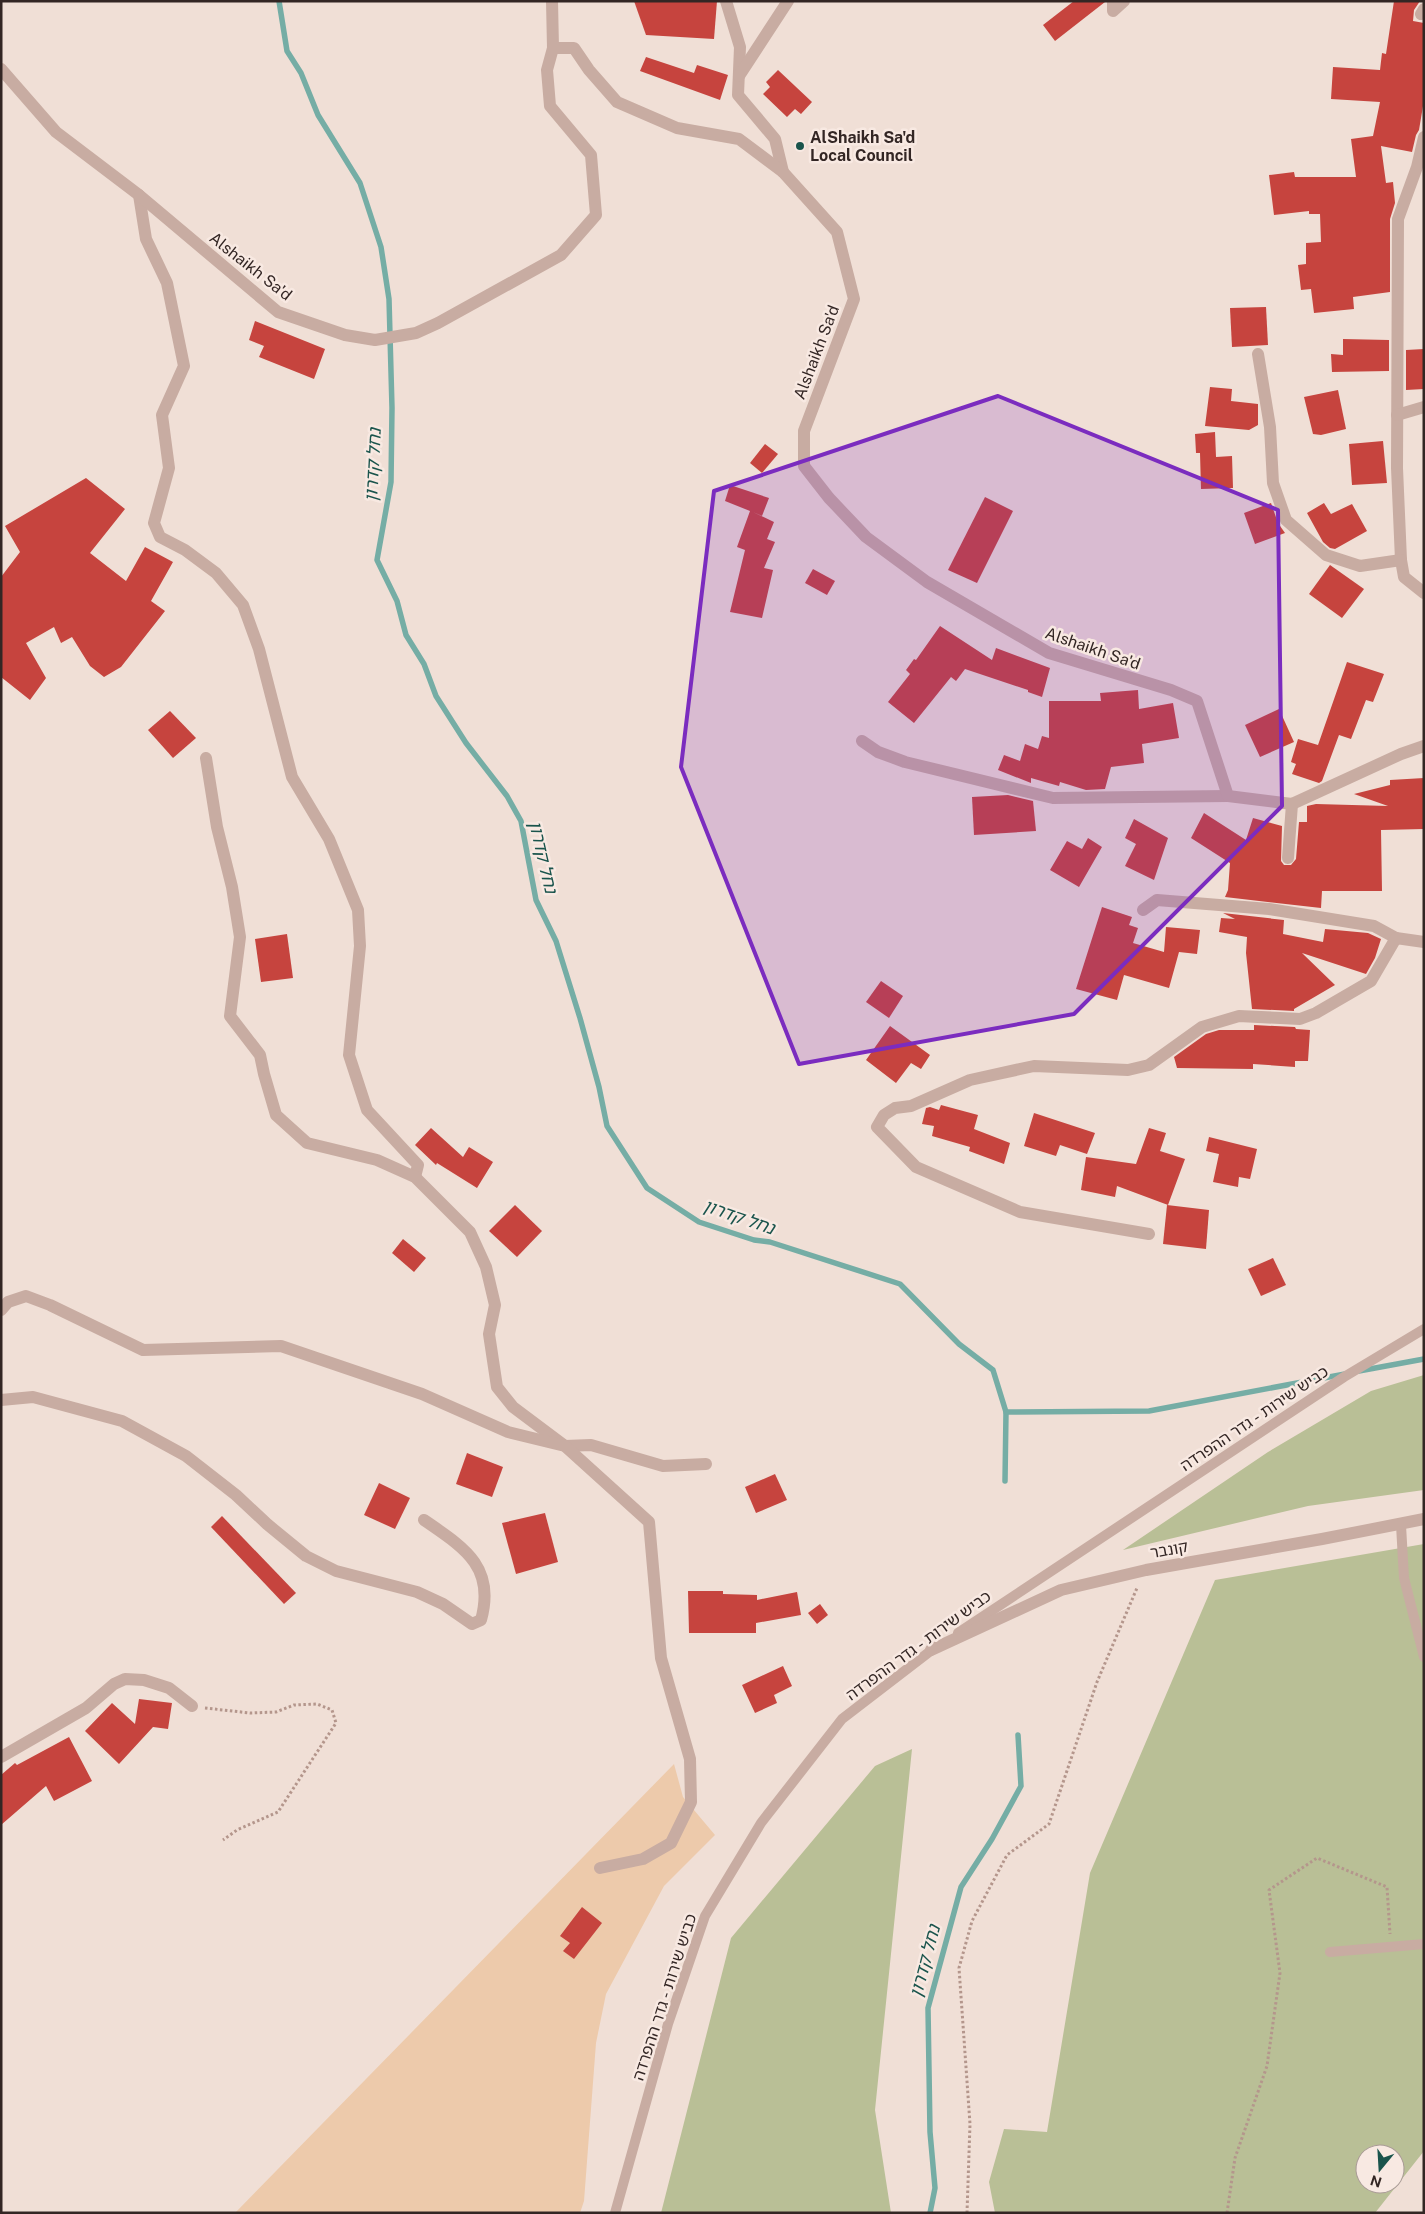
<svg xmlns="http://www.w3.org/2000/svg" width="1425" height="2214" viewBox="0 0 1425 2214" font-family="'Public Sans','Noto Sans Hebrew',sans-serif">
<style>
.green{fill:#b9bf96;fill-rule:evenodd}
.sand{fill:#edcaab}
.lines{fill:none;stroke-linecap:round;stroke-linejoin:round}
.stream{stroke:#75ada5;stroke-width:5.5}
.building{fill:#c6443e}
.path{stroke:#b4968c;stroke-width:3;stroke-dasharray:2.5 2.5;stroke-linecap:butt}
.service{stroke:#c8aca2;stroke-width:10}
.minor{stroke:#c8aca2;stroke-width:12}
.tertiary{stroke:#c8aca2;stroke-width:12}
.marked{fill:#7b2cbf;fill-opacity:0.2;stroke:#7b2cbf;stroke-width:4;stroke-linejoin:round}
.poi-dot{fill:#1a544c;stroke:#f8e9e2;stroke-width:2}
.labels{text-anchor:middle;stroke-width:5;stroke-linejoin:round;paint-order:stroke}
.poi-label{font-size:16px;font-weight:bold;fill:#332624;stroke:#f8e9e2;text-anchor:start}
.street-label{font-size:16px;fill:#332624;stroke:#f8e9e2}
.water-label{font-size:18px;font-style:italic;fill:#1a544c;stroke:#f8e9e2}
</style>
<rect width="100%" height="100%" fill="#f0dfd6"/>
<g class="green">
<path d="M1424,1375v115l-116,16 -185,44 145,-98 103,-61z"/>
<path d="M1424,1544v607l-49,62h-380l-6,-31 15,-53 43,3 43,-259 125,-293zM1365,2154h30v30h-30z"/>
<path d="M912,1749l-37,361 16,103h-230l70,-275 144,-172z"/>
</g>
<path class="sand" d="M674,1764l9,33 32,38 -51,51 -58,108 -10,49 -12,158 -4,12h-345z"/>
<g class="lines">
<g class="stream">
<path d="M279,1l8,50 14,22 17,42 42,68 21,64 8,52 3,109 -1,74 -14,78 20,41 9,34 18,29 12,32 30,47 41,53 14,25 15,79 20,41 24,77 19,69 8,39 40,62 52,34 55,18 16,2 130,42 59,60 34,26 13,42 -1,69"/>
<path d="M1359,1371l65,-12"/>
<path d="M1006,1412l143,-1 196,-37"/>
<path d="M930,2213l5,-25 -5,-56 -2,-124 33,-121 31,-48 29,-53 -3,-51"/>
</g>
</g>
<g class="building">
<path d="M634,1h83l-3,38 -68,-4z"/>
<path d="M1074,1l31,1 -50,39 -12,-16z"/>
<path d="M1394,1h26l-6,9 -1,11 11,2v77l-5,30 -3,5 -4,17 -31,-6 5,37 7,-1 2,21 -5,16v73l-37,5 1,12 -40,4 -3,-24 -10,1 -3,-25 8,-1v-21l15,-1 -1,-28h-11v-3l-35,4 -5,-40 25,-3 1,5h61l-5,-38 22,-3 7,-34 -49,-3 2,-32 47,3 2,-17 4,1z"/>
<path d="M646,57l48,16 3,-8 31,10 -8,25 -80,-29z"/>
<path d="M778,70l34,32 -11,12 -6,-5 -8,8 -24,-23 7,-7 -4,-5z"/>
<path d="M1266,307l2,38 -36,2 -2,-39z"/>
<path d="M255,321l70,28 -11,30 -55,-22 5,-11 -15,-6z"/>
<path d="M1343,339l46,1v31l-57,1 -1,-18 12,1z"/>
<path d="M1424,349v40l-18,1v-40z"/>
<path d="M1210,387l22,2 -1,12 27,3v21l-9,5 -44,-4z"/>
<path d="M1338,390l8,39 -25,6 -8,-1 -9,-37z"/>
<path d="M1215,432l1,25 16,-1 1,32 -32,1 -1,-36h-4l-1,-19z"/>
<path d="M1383,441l4,42 -35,2 -3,-41z"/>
<path d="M765,444l13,10 -16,19 -12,-10z"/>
<path d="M86,478l39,31 -35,44 36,28 19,-34 28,15 -22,39 14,10 -44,56 -17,10 -14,-11 -18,-29 -11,6 -7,-16 -28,16 20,35 -16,22 -29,-23v-100l19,-25 -15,-26z"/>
<path d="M730,485l39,13 -7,18 -9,-4 21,10 -7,17 8,3 -11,26 9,2 -11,48 -32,-6 15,-62 -8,-3 13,-36 -25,-10z"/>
<path d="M985,497l28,14 -36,72 -29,-13z"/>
<path d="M1271,503l7,20 7,10 -30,11 -11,-31z"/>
<path d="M1324,503l7,11 21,-10 15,27 -32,18 -5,-1 -7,-6 -16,-29z"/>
<path d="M1330,565l34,24 -22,29 -33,-24z"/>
<path d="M813,569l22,12 -8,14 -22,-12z"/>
<path d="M940,626l52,34 4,-12 54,20 -8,29 -14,-5v-2l-63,-21 -9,12 -5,-4 -37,46 -26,-21 22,-28 -4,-4 8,-11 2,1z"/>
<path d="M1347,662l37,12 -11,28 -7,-2 -15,39 -12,-4 -17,46 -3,2 -27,-9 4,-10 -5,-2 7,-23 20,6z"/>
<path d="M1138,690l1,19 34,-6 6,35 -37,6 2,19 -33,4 -6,22 -19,1 -26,-8 -1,4 -28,-8v5l-33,-13 6,-15 16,6 5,-17 13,5 4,-13 7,2v-37h52l-1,-8z"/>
<path d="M1279,709l15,33 -34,15 -15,-32z"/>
<path d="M170,711l26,27 -23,20 -25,-28z"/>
<path d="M1424,778v51l-43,1 1,61h-60l-1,17 -96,-11 3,-7 2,-27 -39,-25 13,-25 42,27 7,-22 29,8 -1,35 3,4h7l5,-6 3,-37h8v-16l9,-2 72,2 -34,-12 36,-9v-5z"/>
<path d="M1008,795l25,6 3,30 -62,4 -2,-38z"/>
<path d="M1134,819l34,19 -14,42 -29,-14 11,-22 -11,-6z"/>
<path d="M1088,838l14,9 -23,40 -29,-17 17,-29 15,8z"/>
<path d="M1102,907l30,10 -3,8 9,3 -5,15 31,9 2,-25 34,3 -3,24 -18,-2 -10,36 -45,-13 -7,25 -41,-11z"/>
<path d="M1223,913l61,7 -1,14 40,8 2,-13 43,4 13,6 -6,19 -9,16 -64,-21 33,32 -41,24v2l-42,-2 -6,-56 1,-16 -28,-5 2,-14 14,1z"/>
<path d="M287,934l6,44 -32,4 -6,-43z"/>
<path d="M881,981l22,15 -14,22 -23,-16z"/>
<path d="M1254,1025l41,2 1,2 14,1 -2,31h-13v6l-42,-3v5l-76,-1 -3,-11 32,-23 13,-4h35z"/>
<path d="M890,1026l40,29 -9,14 -10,-6 -15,20 -30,-23z"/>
<path d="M941,1105l37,10 -4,14 36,14 -6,21 -35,-13 1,-4 -38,-11 2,-10 -12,-2 4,-16 4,-1 9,3z"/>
<path d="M1034,1113l61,20 -8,21 -27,-9 -4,11 -32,-10z"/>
<path d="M431,1128l32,29 6,-10 24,15 -16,26 -40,-25 -1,2 -21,-20z"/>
<path d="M1149,1128l17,5 -6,18 25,8 -17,46 -51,-19 -2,11 -34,-7 5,-33 50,7z"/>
<path d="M1209,1137l48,12 -7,30 -11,-2 -1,10 -25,-5 6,-28 -13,-3z"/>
<path d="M515,1205l27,26 -25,26 -28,-26z"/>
<path d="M1167,1205l42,5 -3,39 -43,-5z"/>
<path d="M403,1239l23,19 -12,14 -22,-19z"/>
<path d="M1273,1258l13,27 -25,11 -13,-27z"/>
<path d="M467,1453l36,14 -11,30 -36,-13z"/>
<path d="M775,1474l12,26 -31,13 -11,-26z"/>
<path d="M379,1483l31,15 -15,31 -31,-14z"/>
<path d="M545,1513l13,49 -42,12 -14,-51z"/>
<path d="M222,1516l74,77 -12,11 -73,-77z"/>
<path d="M688,1591h35v3l34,1v5l40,-8 4,23 -45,8v10h-67z"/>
<path d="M820,1604l8,11 -11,9 -9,-11z"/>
<path d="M783,1666l9,20 -18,9 3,8 -22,10 -13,-28z"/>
<path d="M139,1699l33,4 -4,26 -15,-2 -34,37 -34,-33 27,-28 23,21z"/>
<path d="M69,1737l23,44 -38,20 -8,-15 -45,39v-50l14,-12 2,2z"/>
<path d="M582,1907l20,16 -28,36 -11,-8 7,-8 -10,-7z"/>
</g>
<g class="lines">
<g class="path">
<path d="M205,1708l45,5 26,-1 18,-7 23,-1 15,6 4,13 -58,89 -41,18 -14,10"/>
<path d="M967,2213l3,-89 -11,-156 13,-47 35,-66 42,-31 48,-142 40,-94"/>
<path d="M1227,2213l8,-55 32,-92 13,-93 -11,-83 48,-32 70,29 3,47"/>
</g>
<g class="service">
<path d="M1401,1525l3,53 20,79"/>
<path d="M958,1633l386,-256 80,-48"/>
<path d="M1330,1952l94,-8"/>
<path d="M615,2213l53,-189 37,-108 56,-93 81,-104 95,-73"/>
</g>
<g class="minor">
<path d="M552,1l1,47"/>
<path d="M726,1l14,46 -2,48 37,44 8,33"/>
<path d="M1113,1v10l11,-10"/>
<path d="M1421,14l3,-5"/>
<path d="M739,76l49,-75"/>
<path d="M1424,137l-7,30 -19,52 -1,249 4,92 3,17 20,16"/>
<path d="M139,195l7,44 21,44 17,83 -22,49 7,53 -15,55 6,14 25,13 31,23 27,32 16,44 33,128 37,62 29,71 2,36 -11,109 18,55 51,55 -3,12"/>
<path d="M1258,354l12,73 3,56 13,37 40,35 34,11 41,-6"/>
<path d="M1397,415l27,-8"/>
<path d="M862,741l16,11 27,10 148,36 175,-2"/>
<path d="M206,758l11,69 15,60 8,50 -10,79 30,39 4,19 12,41 31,28 70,17 38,17 55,55 16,35 9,38 -6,29 8,53 16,20 52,39 26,-1 72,21 43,-2"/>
<path d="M1288,858l4,-54"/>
<path d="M1143,910l14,-10 112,9 105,17 22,12"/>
<path d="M1149,1234l-129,-22 -104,-45 -39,-40 7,-12 11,-7 16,-2 59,-26 64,-14 94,4 21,-5 53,-38 37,-11 61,3 16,-6 55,-32 25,-43 28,4"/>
<path d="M1,1310l7,-8 18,-6 24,9 93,45 138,-4 141,48 86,38 57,14 84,76 12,136 29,101 1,43 -20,41 -28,16 -43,9"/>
<path d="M1,1400l32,-3 89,24 64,35 50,39 31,29 39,32 30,15 81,21 26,12 29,20 9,-4c15,-54 -18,-73 -57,-100"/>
<path d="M931,1650l130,-60 85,-20 176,-31 102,-20"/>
<path d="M1,1757l85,-49 28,-24 11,-5 19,1 25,8 23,18"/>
</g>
<path class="tertiary" d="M1,69l55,63 83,63 139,117 67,23 30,5 41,-7 22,-10 123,-68 35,-40 -5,-60 -41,-49 -3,-36 6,-22h21l15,22 28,32 60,26 62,11 44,33 54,60 17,67 -50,132v35l25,32 37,39 61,45 122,71 122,37 26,11 31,95 64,8 109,-50 23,-8"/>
</g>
<path class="marked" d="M998,396l280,114 4,296 -208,208 -275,50 -118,-297 33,-276z"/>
<circle class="poi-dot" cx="800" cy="146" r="5"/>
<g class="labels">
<g class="poi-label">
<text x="810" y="143">AlShaikh Sa'd<tspan x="810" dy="18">Local Council</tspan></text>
</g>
<g class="street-label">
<text transform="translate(251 266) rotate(38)" y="6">Alshaikh Sa'd</text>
<text transform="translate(816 352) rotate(-69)" y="6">Alshaikh Sa'd</text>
<text transform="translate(1093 648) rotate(19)" y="6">Alshaikh Sa'd</text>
<text transform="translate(1254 1418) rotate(-34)" y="6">כביש שירות - גדר ההפרדה</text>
<text transform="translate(1169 1549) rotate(-10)" y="6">קונבר</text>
<text transform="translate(918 1645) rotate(-36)" y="6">כביש שירות - גדר ההפרדה</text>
<text transform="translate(664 1997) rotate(-72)" y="6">כביש שירות - גדר ההפרדה</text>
</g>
<g class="water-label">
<text transform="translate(373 465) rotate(-87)" y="6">נחל קדרון</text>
<text transform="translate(543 857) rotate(77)" y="6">נחל קדרון</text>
<text transform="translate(739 1217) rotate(19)" y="6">נחל קדרון</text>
<text transform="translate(925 1961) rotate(-75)" y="6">נחל קדרון</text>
</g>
</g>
<rect width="1425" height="2214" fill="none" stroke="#332624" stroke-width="5"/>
<g transform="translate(1380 2169) rotate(198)"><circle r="24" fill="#f8e9e2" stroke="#a99b96"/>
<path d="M0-4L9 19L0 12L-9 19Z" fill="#1a544c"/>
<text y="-8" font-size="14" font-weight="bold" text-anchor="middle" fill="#332624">N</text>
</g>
</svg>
